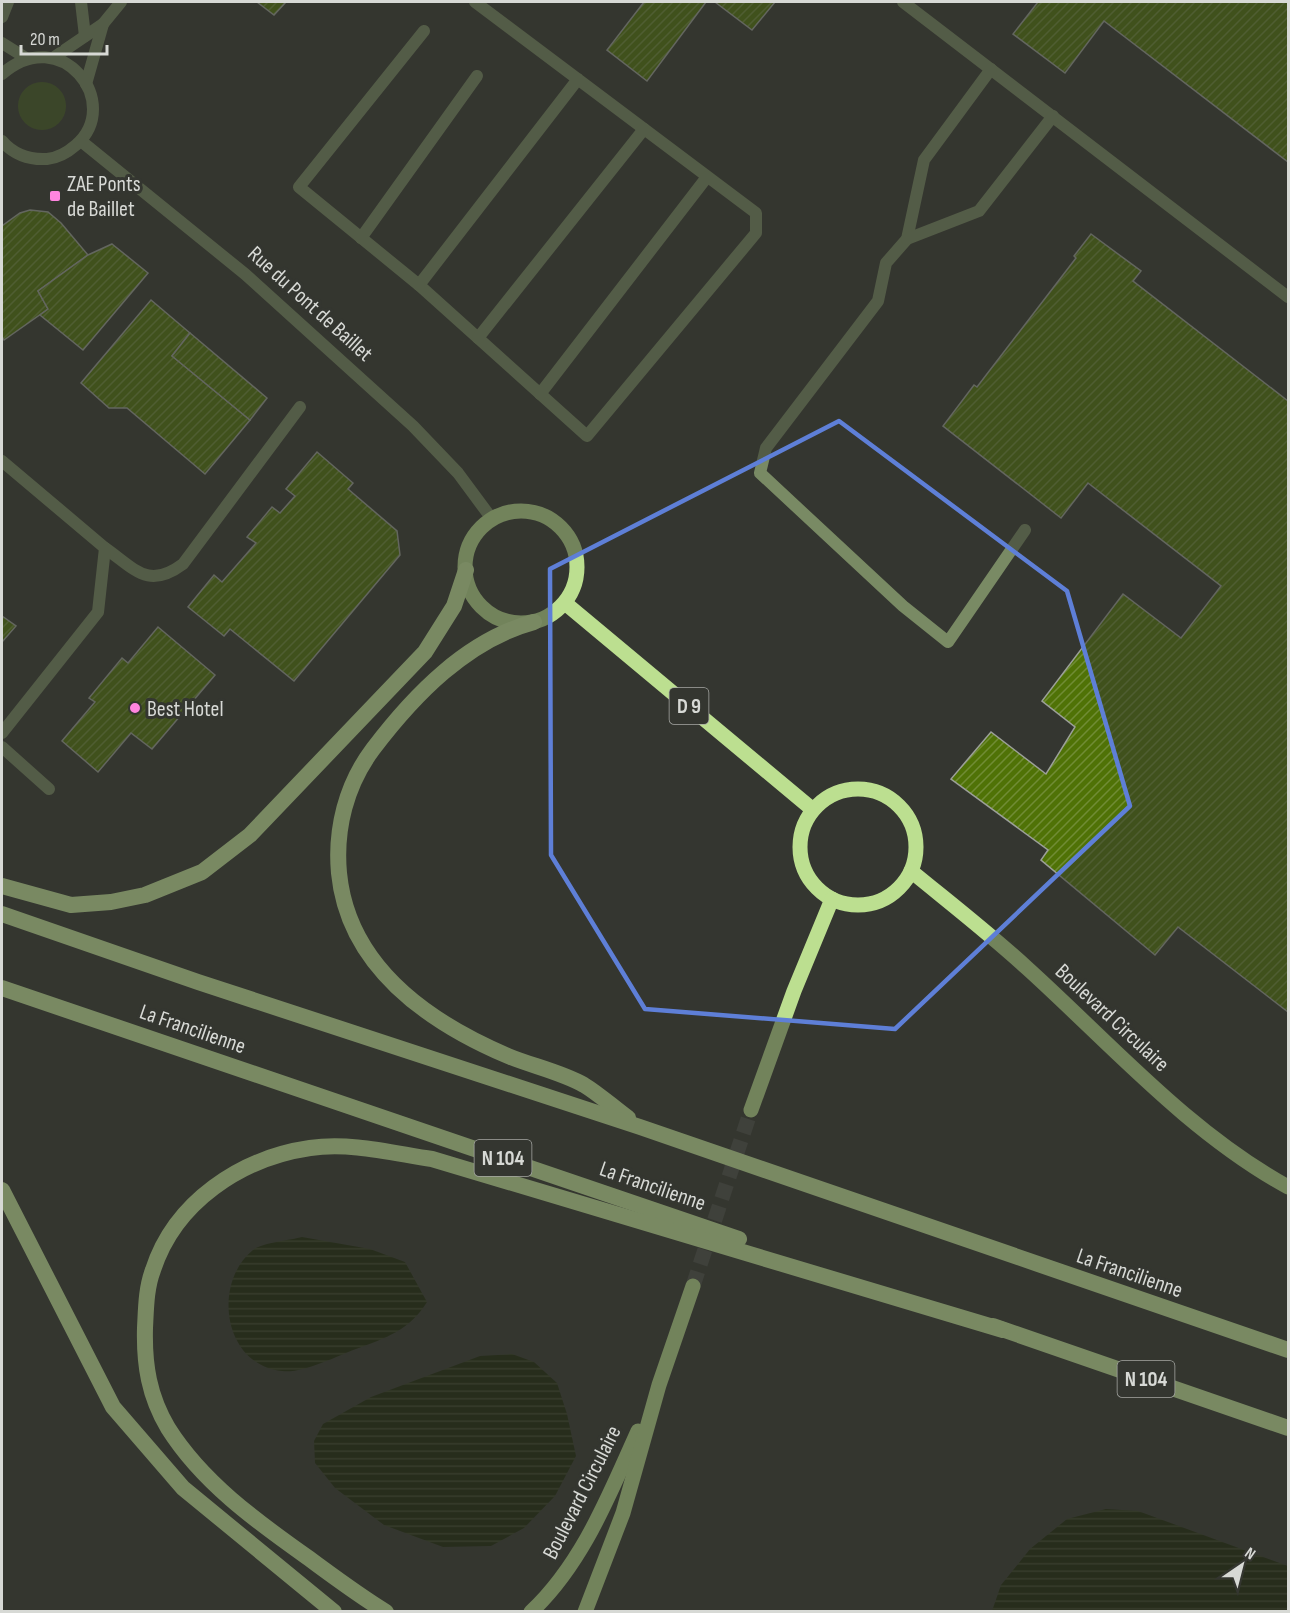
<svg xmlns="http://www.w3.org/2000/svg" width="1290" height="1613" viewBox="0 0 1290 1613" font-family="'Sofia Sans Condensed',sans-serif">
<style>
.grass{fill:#445a22}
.water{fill:url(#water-rules)}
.building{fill:url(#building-hatch);stroke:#9ca099;stroke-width:1.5}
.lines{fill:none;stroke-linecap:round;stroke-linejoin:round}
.primary-tunnel{stroke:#4c4e49;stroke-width:15;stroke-dasharray:15 8;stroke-linecap:butt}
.service{stroke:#798a64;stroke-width:12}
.minor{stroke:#798a64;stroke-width:12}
.tertiary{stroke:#798a64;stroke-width:12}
.primary{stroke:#bcdf90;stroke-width:15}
.trunk{stroke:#cceea1;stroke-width:16}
.marked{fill:none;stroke:#5e7fd7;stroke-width:4.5;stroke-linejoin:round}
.poi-dot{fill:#ff85df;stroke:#343630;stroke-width:2}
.labels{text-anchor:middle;stroke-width:6;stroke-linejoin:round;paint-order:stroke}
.shield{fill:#343630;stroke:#a6a8a4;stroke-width:1.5}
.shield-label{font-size:21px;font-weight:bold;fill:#d7d9d5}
.poi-label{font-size:22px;fill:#d7d9d5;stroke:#343630;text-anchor:start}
.street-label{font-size:22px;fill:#d7d9d5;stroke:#343630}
</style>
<defs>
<pattern id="water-rules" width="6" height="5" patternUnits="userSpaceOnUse" patternTransform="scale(1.5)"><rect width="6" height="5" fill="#182306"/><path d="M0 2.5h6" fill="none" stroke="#394229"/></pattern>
<pattern id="building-hatch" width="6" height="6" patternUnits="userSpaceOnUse" patternTransform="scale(1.5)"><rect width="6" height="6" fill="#4f7206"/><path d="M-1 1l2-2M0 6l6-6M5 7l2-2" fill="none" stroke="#708c35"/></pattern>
</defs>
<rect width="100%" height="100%" fill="#343630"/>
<circle class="grass" cx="42" cy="106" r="24"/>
<g class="water">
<path d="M302,1237l68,12 35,13 22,40c-17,28 -41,36 -71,47 -19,7 -54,25 -74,22 -59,-6 -70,-88 -29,-121 8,-7 38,-10 49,-13z"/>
<path d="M512,1354l22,8 23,21 10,31 9,42 -21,40 -31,32 -33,18 -48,1 -59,-22 -49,-37 -20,-25 -1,-22 9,-17 48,-27 109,-41z"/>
<path d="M1106,1509l32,2 150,55v45h-296l9,-26 29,-36 37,-30z"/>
</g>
<g class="building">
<path d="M257,2h29l-12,13z"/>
<path d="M644,2h62l-59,79 -40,-31z"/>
<path d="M715,2h60l-23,28z"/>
<path d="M1038,2h250v160l-184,-141 -39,52 -52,-39z"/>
<path d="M30,210l18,2 13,11 27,32 -50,36 10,18 -44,31 -2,-3v-111l18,-13z"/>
<path d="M1091,234l50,37 -8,10 155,120v611l-110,-85 -23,28 -114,-95 7,-10 -97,-71 40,-47 55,42 29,-47 -33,-26 81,-107 58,44 40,-52 -133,-103 -27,35 -118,-92 31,-41 3,2 99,-129 -2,-2z"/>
<path d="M112,244l36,29 -65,77 -43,-35 8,-6 -10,-18 50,-36z"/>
<path d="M151,300l39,33 -18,23 78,64 -45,54 -78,-66h-18l-28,-25z"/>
<path d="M190,333l77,65 -17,22 -78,-64z"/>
<path d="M317,452l36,31 -5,6 49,42 3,24 -106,126 -64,-52 -6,7 -36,-29 26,-32 8,7 34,-39 -9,-6 25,-30 8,6 15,-17 -9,-7z"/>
<path d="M2,616l14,10 -14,16z"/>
<path d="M158,627l57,48 -63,74 -21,-16 -33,39 -36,-31 33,-39 -6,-4 33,-40 6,5z"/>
</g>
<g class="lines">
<path class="primary-tunnel" d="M693,1286l58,-176"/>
<g class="service">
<path d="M81,2l4,34"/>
<path d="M475,2l281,211v20l-169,203 -168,-151 159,-206"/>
<path d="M903,2l385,295"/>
<path d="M2,17l6,-15"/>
<path d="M53,58l50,-34 18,-22"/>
<path d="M991,69l-67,91 -17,79 -21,24 -8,38 -112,147 -6,25 143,133 45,36 77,-112"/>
<path d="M86,84l17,-60"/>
<path d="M361,238l116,-162"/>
<path d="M907,239l72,-28 74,-95"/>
<path d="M419,285l-120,-98 125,-156"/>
<path d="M478,338l166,-209"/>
<path d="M540,394l167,-217"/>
<path d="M105,548c30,21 43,42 78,16l117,-157"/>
</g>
<g class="minor">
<path d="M2,461l103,87 -7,64 -96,121"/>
<path d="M2,747l47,42"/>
</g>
<g class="tertiary">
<path d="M2,43l24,15"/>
<path d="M2,74c59,-52 122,29 74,71 -8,7 -18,13 -29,14 -18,1 -33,-4 -45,-18"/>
<path d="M81,141l164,133 168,152 45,47 34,46"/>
</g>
<g class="primary">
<circle cx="521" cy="567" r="56"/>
<path d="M565,603l247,206"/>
<circle cx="858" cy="847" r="58"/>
<path d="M911,871c39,32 79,63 116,97 84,76 161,164 261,219"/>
<path d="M751,1110l43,-119 38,-92"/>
<path d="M531,1612c52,-49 78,-117 107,-181"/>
<path d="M585,1612l38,-99 36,-128 34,-99"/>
</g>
<g class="trunk">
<path d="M534,622c-67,18 -120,73 -161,127 -27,36 -38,80 -34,124 9,93 89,149 169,183 24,10 53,16 76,29 15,9 29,22 44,33"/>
<path d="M2,886l69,19 40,-3 34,-7 57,-23 48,-37 175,-183 29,-46 12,-36"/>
<path d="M2,914l196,68 442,145 648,223"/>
<path d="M2,988l737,251"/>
<path d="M2,1190l111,217 70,81 151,124"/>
<path d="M993,1326l295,102"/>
<path d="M386,1612c-28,-17 -53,-36 -79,-55 -51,-36 -105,-75 -139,-129 -19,-32 -24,-63 -23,-100 1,-19 1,-40 8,-58 22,-68 88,-112 157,-122 40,-6 82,5 122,11l571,171"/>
</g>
</g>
<path d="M0 0H1290V1613H0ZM839,421l228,170 63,215 -235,223 -250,-20 -94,-154 -1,-286z" fill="#343630" fill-opacity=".55" fill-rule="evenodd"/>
<path class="marked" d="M839,421l228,170 63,215 -235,223 -250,-20 -94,-154 -1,-286z"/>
<g class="poi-dot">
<rect x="49" y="190" width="12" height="12" rx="3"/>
<circle cx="135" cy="708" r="6"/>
</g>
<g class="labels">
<g class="shield">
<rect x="669.5" y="688" width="39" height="36" rx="4.5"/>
<rect x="474.5" y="1140" width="57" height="36" rx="4.5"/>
<rect x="1117.5" y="1361" width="57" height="36" rx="4.5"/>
</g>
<g class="shield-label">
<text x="689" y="713">D 9</text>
<text x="503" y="1165">N 104</text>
<text x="1146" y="1386">N 104</text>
</g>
<g class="poi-label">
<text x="67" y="191">ZAE Ponts<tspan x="67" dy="25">de Baillet</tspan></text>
<text x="147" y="716">Best Hotel</text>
</g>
<g class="street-label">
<text transform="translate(311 303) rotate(42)" y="8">Rue du Pont de Baillet</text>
<text transform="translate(1113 1017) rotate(43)" y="8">Boulevard Circulaire</text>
<text transform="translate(193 1028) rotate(19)" y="8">La Francilienne</text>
<text transform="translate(653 1185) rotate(19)" y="8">La Francilienne</text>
<text transform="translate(1130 1272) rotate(19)" y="8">La Francilienne</text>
<text transform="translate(581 1492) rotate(-63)" y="8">Boulevard Circulaire</text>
</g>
</g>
<rect width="1290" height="1613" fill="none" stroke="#d7d9d5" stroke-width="6"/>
<g transform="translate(1242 1565) rotate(35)" stroke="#343630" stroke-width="4.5" paint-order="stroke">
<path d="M0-4.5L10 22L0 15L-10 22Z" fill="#d7d9d5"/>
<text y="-9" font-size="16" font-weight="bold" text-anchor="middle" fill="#d7d9d5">N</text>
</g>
<path d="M21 45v9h86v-9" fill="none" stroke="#d7d9d5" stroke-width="3"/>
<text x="30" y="45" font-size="18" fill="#d7d9d5" stroke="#343630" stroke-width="4.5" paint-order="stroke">20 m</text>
</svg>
